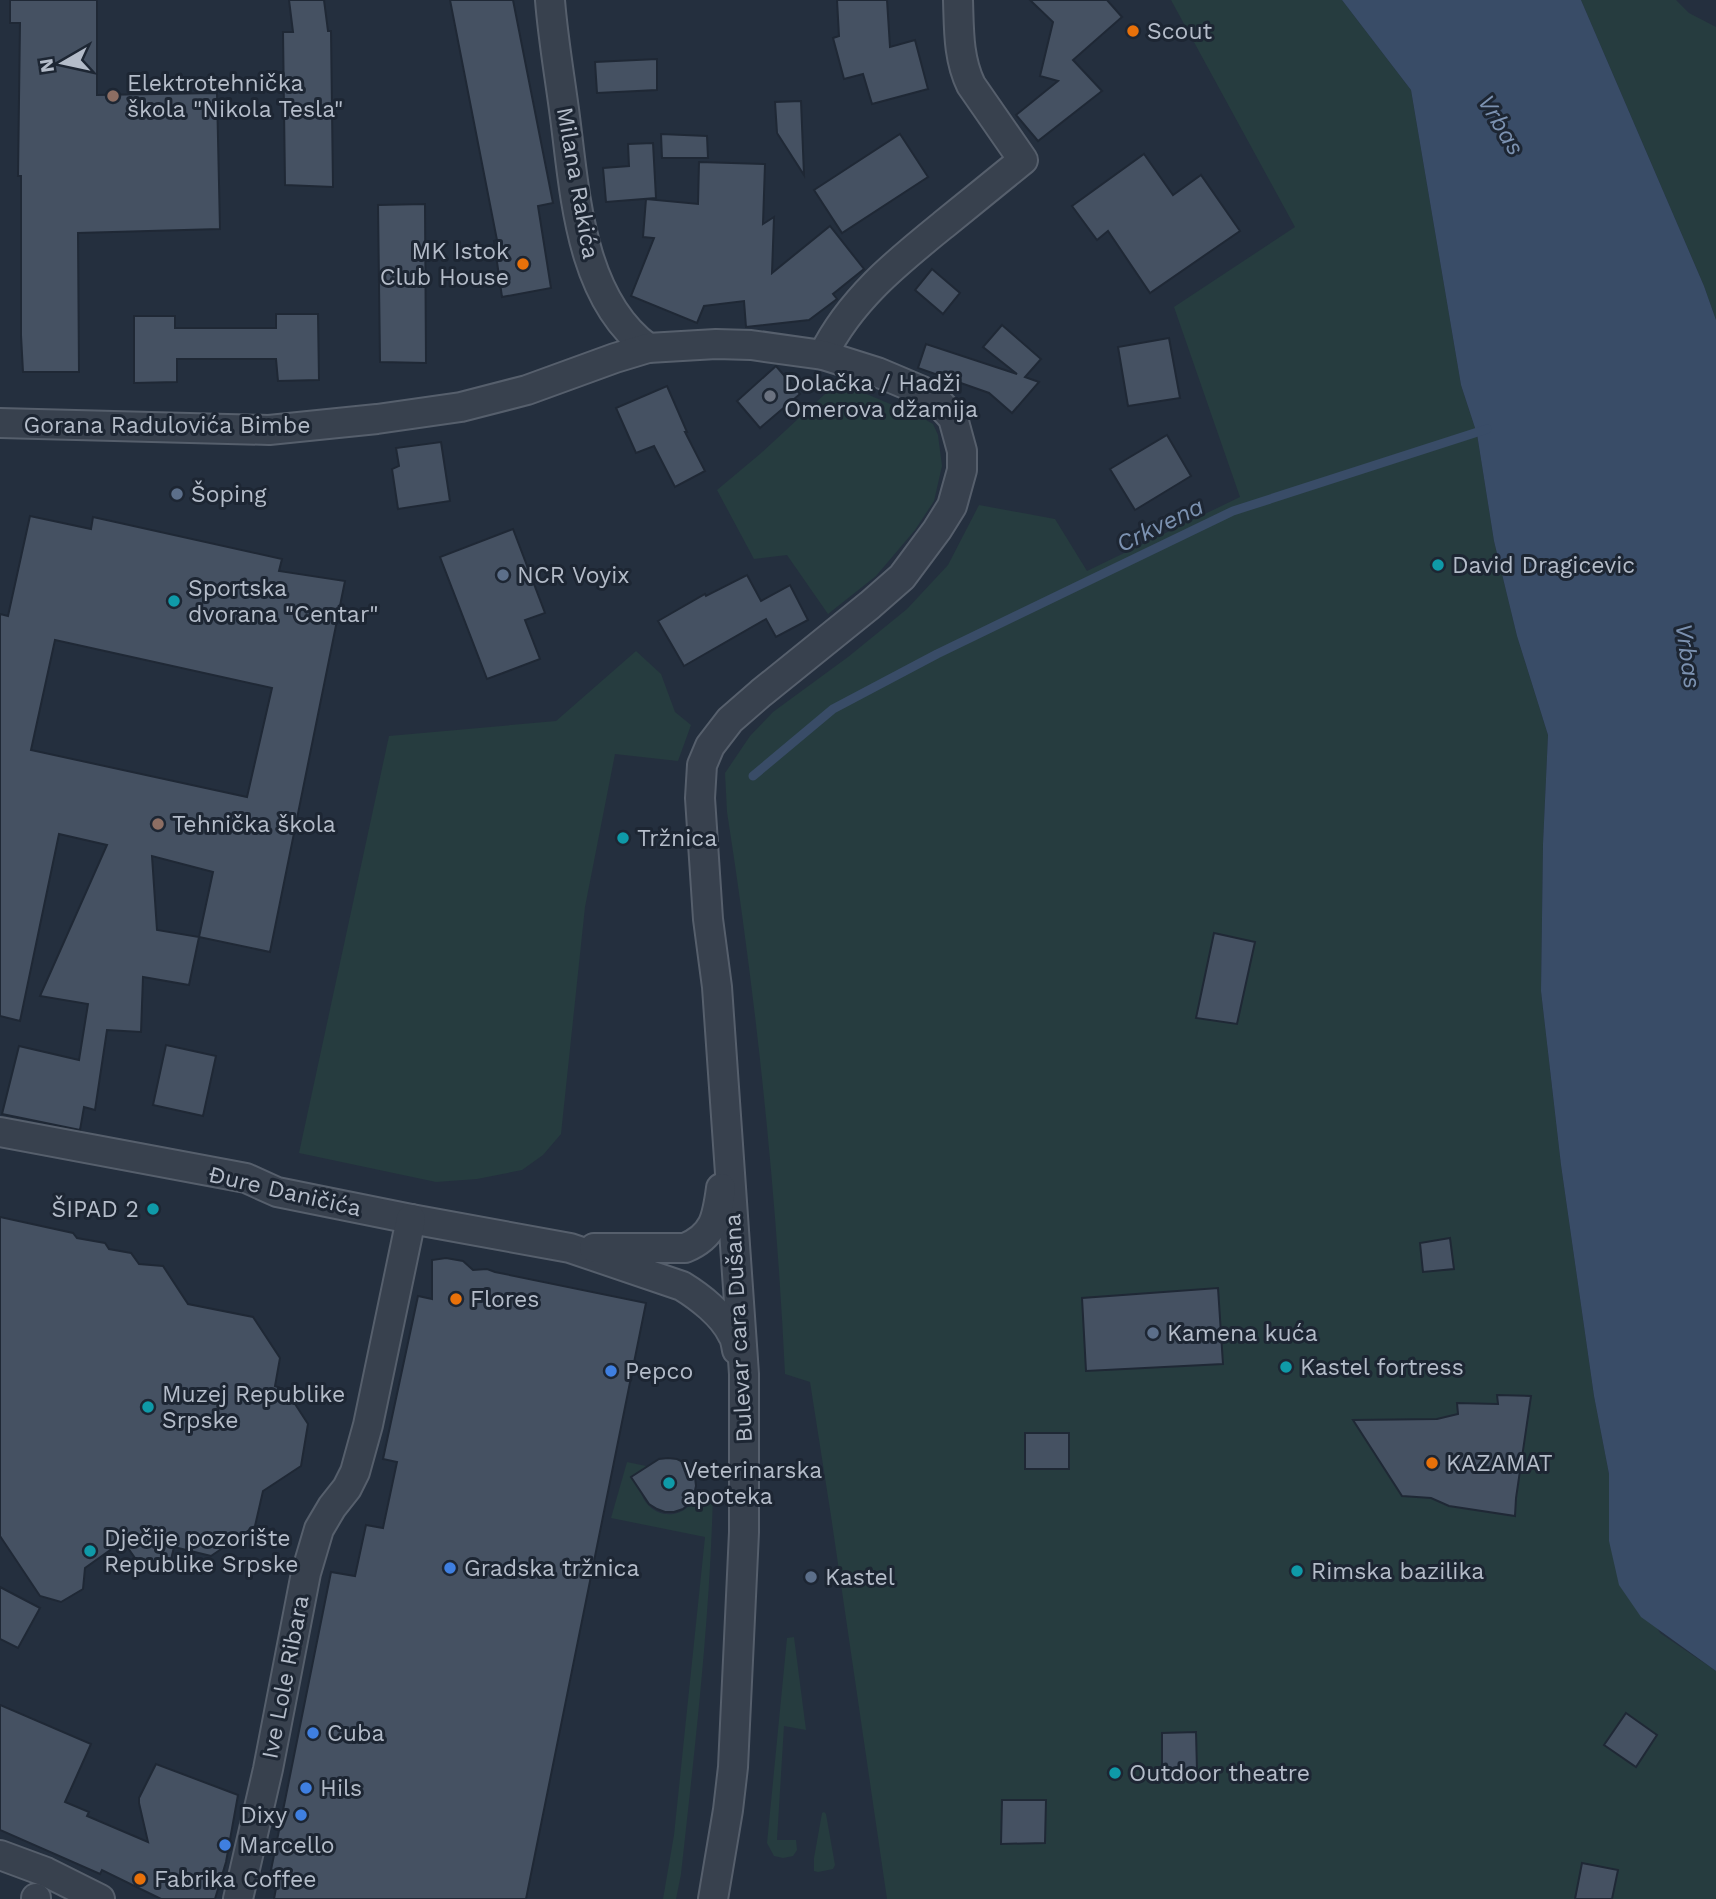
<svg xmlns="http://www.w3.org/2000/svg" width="1716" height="1899" viewBox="0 0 1716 1899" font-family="'Work Sans',sans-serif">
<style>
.green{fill:#263c3f}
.water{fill:#394c67}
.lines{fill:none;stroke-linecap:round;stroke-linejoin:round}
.stream{stroke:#394c67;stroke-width:9}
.building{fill:#455162;stroke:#1f2835;stroke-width:2;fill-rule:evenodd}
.minor-casing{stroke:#565f6c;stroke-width:32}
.minor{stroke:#38414e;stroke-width:28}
.food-dot{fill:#e8710a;stroke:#1d2633;stroke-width:2.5}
.education-dot{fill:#8d6e63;stroke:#1d2633;stroke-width:2.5}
.worship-dot{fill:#6b7280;stroke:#1d2633;stroke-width:2.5}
.service-dot{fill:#5c6f8a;stroke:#1d2633;stroke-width:2.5}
.culture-dot{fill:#0f9aa8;stroke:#1d2633;stroke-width:2.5}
.shop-dot{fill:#3f7fe0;stroke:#1d2633;stroke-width:2.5}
.labels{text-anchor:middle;stroke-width:6;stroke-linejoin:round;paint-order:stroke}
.poi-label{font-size:23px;fill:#b4bcc9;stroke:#1d2633;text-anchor:start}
.street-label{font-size:23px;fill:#b4bcc9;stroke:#1d2633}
.water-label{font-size:24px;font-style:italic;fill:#7c92b1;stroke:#1d2633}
</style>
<rect width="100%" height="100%" fill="#242f3e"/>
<g class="green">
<path d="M1171,0h171l69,90 50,295 16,49 17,107 23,95 31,99 -5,109 -2,147 20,174 33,231 15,78v67l51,92 56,38v228h-829l-56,-383 -21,-134 -25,-8c-9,-188 -29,-376 -58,-562l-2,-39 25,-37 23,-24 75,-55 59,-48 41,-44 31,-60 76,14 32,52 153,-74 -66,-190 121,-80z"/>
<path d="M1581,0h95l13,13 27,14v293l-12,-34z"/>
<path d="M838,382l83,35 12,7 5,11 4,31 -8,35 -19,29 -39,46 -48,38 -41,-59 -33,4 -37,-69 43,-36z"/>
<path d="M636,651l25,23 14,38 16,13 -13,36 -63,-7 -30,153 -24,227 -18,21 -21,15 -45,9 -41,3 -137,-29 90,-417 167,-15z"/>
<path d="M627,1462l19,4c-24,37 31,74 54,24l13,3c-3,127 -18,254 -32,381l-5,25h-13l11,-64 31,-298 -94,-19z"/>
<path d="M794,1637l12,93 -22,-4 -7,114h19l1,10 -4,6 -10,2 -9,-2 -7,-13 20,-205z"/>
<path d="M824,1812l2,2 9,51 -2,4 -15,3 -4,-1v-13l8,-45z"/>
</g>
<path class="water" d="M1342,0h239l123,286 12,34v1351l-75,-54 -22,-32 -10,-44v-67l-15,-78 -33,-231 -20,-174 2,-147 5,-109 -31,-99 -23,-95 -17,-107 -16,-49 -50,-295z"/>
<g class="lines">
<path class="stream" d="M753,776l80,-67 104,-55 296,-143 254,-82"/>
</g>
<g class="building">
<path d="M10,0h87v95l120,-2 3,136 -142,4 1,139h-56l-2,-37v-159h-3l2,-153h-10z"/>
<path d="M289,0h35l4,31h3l2,156 -48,-2 -2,-153h10z"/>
<path d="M450,0h63l40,203 -15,3 13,82 -49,9 -8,-56 3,-1z"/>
<path d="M837,0h50l3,47 25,-7 13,49 -56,15 -9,-30 -19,5 -11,-41 6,-2z"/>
<path d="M1030,0h77l15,17 -49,43 29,31 -64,50 -22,-26 42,-34 -18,-5 13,-54z"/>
<path d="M657,59v31l-60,3 -2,-31z"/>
<path d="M801,101l3,74 -27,-42 -2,-31z"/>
<path d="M661,134l46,2 1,22h-46z"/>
<path d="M900,134l28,43 -86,56 -28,-43z"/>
<path d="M653,143l3,55 -50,4 -3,-34 26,-2 -1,-22z"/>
<path d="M1144,154l29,41 28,-20 39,56 -90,62 -42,-62 -11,9 -25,-34z"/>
<path d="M699,162l66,2 -2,60 11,-7 -2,56 58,-47 34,43 -31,25 4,5 -28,21 -63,7 -2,-26 -40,5 -7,17 -66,-27 23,-58 -11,-1 3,-38 52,5z"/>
<path d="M425,204l1,159 -46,-1 -2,-157z"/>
<path d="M932,269l28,24 -17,21 -28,-24z"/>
<path d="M276,314h42l1,66 -41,1 -2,-22h-99v23l-43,1v-67h41v12h101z"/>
<path d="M1002,325l39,34 -16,18 14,5 -27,31 -23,-20 -71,-25 8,-24 91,30 -34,-27z"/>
<path d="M1169,338l11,60 -52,8 -10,-59z"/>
<path d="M776,366l24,28 -40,34 -23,-27z"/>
<path d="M667,386l20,46h-2l20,39 -30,16 -21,-41 -18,7 -20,-45z"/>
<path d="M1167,435l24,41 -56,34 -25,-41z"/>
<path d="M441,442l9,59 -52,8 -6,-40 7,-3 -3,-18z"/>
<path d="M30,516l61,13 2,-12 189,42 -3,12 66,10 -75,371 -71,-15 14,-65 -61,-16 5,74 42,7 -10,48 -46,-8 -2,55 -34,-2 -12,80 -11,-3 -4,23 -78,-16 17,-68 60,14 9,-56 -48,-8 67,-151 -48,-11 -39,187 -20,-5v-402l8,2zM55,640l217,48 -25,109 -216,-47z"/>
<path d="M513,529l32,84 -20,7 15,39 -53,20 -47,-122z"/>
<path d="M747,575l14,26 29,-16 18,35 -32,17 -10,-18 -82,47 -26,-45 47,-27 1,2z"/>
<path d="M1214,933l41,9 -18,82 -41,-6z"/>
<path d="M166,1045l50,11 -13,60 -50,-11z"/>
<path d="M0,1217l73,16 4,5 28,5 4,6 22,4 8,11 24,2 25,38 65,13 27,41 -5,28 11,4 22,34 -7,42 -38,25 -8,35 -44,30 -37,-9 -4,17 -35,-6 -12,-17 -38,27 -2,21 -22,13 -21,-6 -40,-60z"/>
<path d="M1450,1238l4,31 -31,3 -3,-29z"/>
<path d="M446,1258l17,3 10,9 14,-1 8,3 151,31 -120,596h-252l5,-27 -8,-2 60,-298 24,4 11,-51 17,3 14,-66 -14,-3 35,-163 14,3v-39z"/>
<path d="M1218,1288l5,76 -137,7 -4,-73z"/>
<path d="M1497,1395l34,1 -15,102 -1,18 -66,-10 -18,-8 -29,-2 -49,-76 84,-1 21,-5 -1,-11 41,1z"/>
<rect x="1025" y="1433" width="44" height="36"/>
<path d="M668,1458l9,1 8,4 7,6 3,8 1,9 -2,9 -4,8 -7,6 -9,3h-9l-8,-3 -8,-5 -18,-27 28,-18z"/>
<path d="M0,1587l40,21 -22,40 -18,-9z"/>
<path d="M0,1705l91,39 -26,58 24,10 -2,4 61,26 -9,-39v-5l17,-34 82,31 -12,67 -11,37h-54l-59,-29 -2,4 -100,-44z"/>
<path d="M1626,1713l31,22 -21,32 -32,-22z"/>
<path d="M1196,1732l1,38 -35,1v-38z"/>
<path d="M1002,1800h44l-1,43 -44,1z"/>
<path d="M1582,1863l36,7 -6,29h-37z"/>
</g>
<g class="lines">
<defs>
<g id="minor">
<path d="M550,0c3,39 10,78 15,117 10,77 15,181 83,231"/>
<path d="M823,355c27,-55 73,-92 120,-130 27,-22 53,-43 80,-65l-52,-75c-13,-27 -12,-56 -13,-85"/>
<path d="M0,423l269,7 108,-11 84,-12 66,-17 88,-32 33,-10 68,-4 35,1 72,10 54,17 45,19 18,13 13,14 9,33v19l-10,36 -15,24 -35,47 -32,28 -109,88 -31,27 -20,26 -8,19 -2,33 8,121 9,68 27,387v158l-11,235 -5,43 -15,89"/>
<path d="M0,1132l246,46 31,14 134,27 159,29 112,38c18,11 41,29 50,48 3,4 4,11 5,16"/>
<path d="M594,1248h91c29,-12 32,-30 36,-60"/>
<path d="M0,1855l46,17 54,27"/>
<path d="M36,1899v-1"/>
<path d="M238,1899l30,-130 38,-196 13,-44 13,-22 15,-19 8,-16 13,-47 43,-206"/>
</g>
</defs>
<use href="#minor" class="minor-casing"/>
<use href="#minor" class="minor"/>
</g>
<g class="food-dot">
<circle cx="1133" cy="31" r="7"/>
<circle cx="523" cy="264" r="7"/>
<circle cx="456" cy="1299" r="7"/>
<circle cx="1432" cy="1463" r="7"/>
<circle cx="140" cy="1879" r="7"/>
</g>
<g class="education-dot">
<circle cx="113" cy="96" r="7"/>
<circle cx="158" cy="824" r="7"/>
</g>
<circle class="worship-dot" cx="770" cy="396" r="7"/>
<g class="service-dot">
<circle cx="177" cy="494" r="7"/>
<circle cx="503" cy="575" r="7"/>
<circle cx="1153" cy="1333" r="7"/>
<circle cx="811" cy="1577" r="7"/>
</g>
<g class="culture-dot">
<circle cx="1438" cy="565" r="7"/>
<circle cx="174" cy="601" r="7"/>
<circle cx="623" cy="838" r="7"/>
<circle cx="153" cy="1209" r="7"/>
<circle cx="1286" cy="1367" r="7"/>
<circle cx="148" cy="1407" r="7"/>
<circle cx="669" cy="1483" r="7"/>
<circle cx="90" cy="1551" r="7"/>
<circle cx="1297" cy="1571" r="7"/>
<circle cx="1115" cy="1773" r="7"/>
</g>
<g class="shop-dot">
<circle cx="611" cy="1371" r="7"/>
<circle cx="450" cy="1568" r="7"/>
<circle cx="313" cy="1733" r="7"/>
<circle cx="306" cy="1788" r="7"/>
<circle cx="301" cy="1815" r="7"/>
<circle cx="225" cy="1845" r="7"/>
</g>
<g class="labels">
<g class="poi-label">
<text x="1147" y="39">Scout</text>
<text x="127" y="91">Elektrotehnička<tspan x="127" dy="26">škola "Nikola Tesla"</tspan></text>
<text x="509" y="259" text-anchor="end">MK Istok<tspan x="509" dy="26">Club House</tspan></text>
<text x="784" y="391">Dolačka / Hadži<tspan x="784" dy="26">Omerova džamija</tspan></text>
<text x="191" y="502">Šoping</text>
<text x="1452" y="573">David Dragicevic</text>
<text x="517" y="583">NCR Voyix</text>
<text x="188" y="596">Sportska<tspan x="188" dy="26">dvorana "Centar"</tspan></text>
<text x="172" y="832">Tehnička škola</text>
<text x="637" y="846">Tržnica</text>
<text x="139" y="1217" text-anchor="end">ŠIPAD 2</text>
<text x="470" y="1307">Flores</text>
<text x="1167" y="1341">Kamena kuća</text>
<text x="1300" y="1375">Kastel fortress</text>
<text x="625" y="1379">Pepco</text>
<text x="162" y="1402">Muzej Republike<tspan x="162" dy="26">Srpske</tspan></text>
<text x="1446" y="1471">KAZAMAT</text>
<text x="683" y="1478">Veterinarska<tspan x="683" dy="26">apoteka</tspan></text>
<text x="104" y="1546">Dječije pozorište<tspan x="104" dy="26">Republike Srpske</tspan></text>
<text x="464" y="1576">Gradska tržnica</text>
<text x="1311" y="1579">Rimska bazilika</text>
<text x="825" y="1585">Kastel</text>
<text x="327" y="1741">Cuba</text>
<text x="1129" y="1781">Outdoor theatre</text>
<text x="320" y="1796">Hils</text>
<text x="287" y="1823" text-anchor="end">Dixy</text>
<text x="239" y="1853">Marcello</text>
<text x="154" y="1887">Fabrika Coffee</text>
</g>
<g class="street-label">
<text transform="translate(578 183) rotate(80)" y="8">Milana Rakića</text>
<text x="167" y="433">Gorana Radulovića Bimbe</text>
<text transform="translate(285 1191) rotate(13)" y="8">Đure Daničića</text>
<text transform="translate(738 1328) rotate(-93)" y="8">Bulevar cara Dušana</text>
<text transform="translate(285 1677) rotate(-79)" y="8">Ive Lole Ribara</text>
</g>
<g class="water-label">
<text transform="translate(1501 125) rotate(59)" y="8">Vrbas</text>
<text transform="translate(1160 525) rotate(-26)" y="8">Crkvena</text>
<text transform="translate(1688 656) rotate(82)" y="8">Vrbas</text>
</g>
</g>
<g transform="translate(63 63) rotate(261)" stroke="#1d2633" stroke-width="5" paint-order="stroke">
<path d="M0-5L12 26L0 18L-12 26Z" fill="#b4bcc9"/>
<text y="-10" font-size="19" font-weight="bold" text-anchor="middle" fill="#b4bcc9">N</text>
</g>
</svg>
